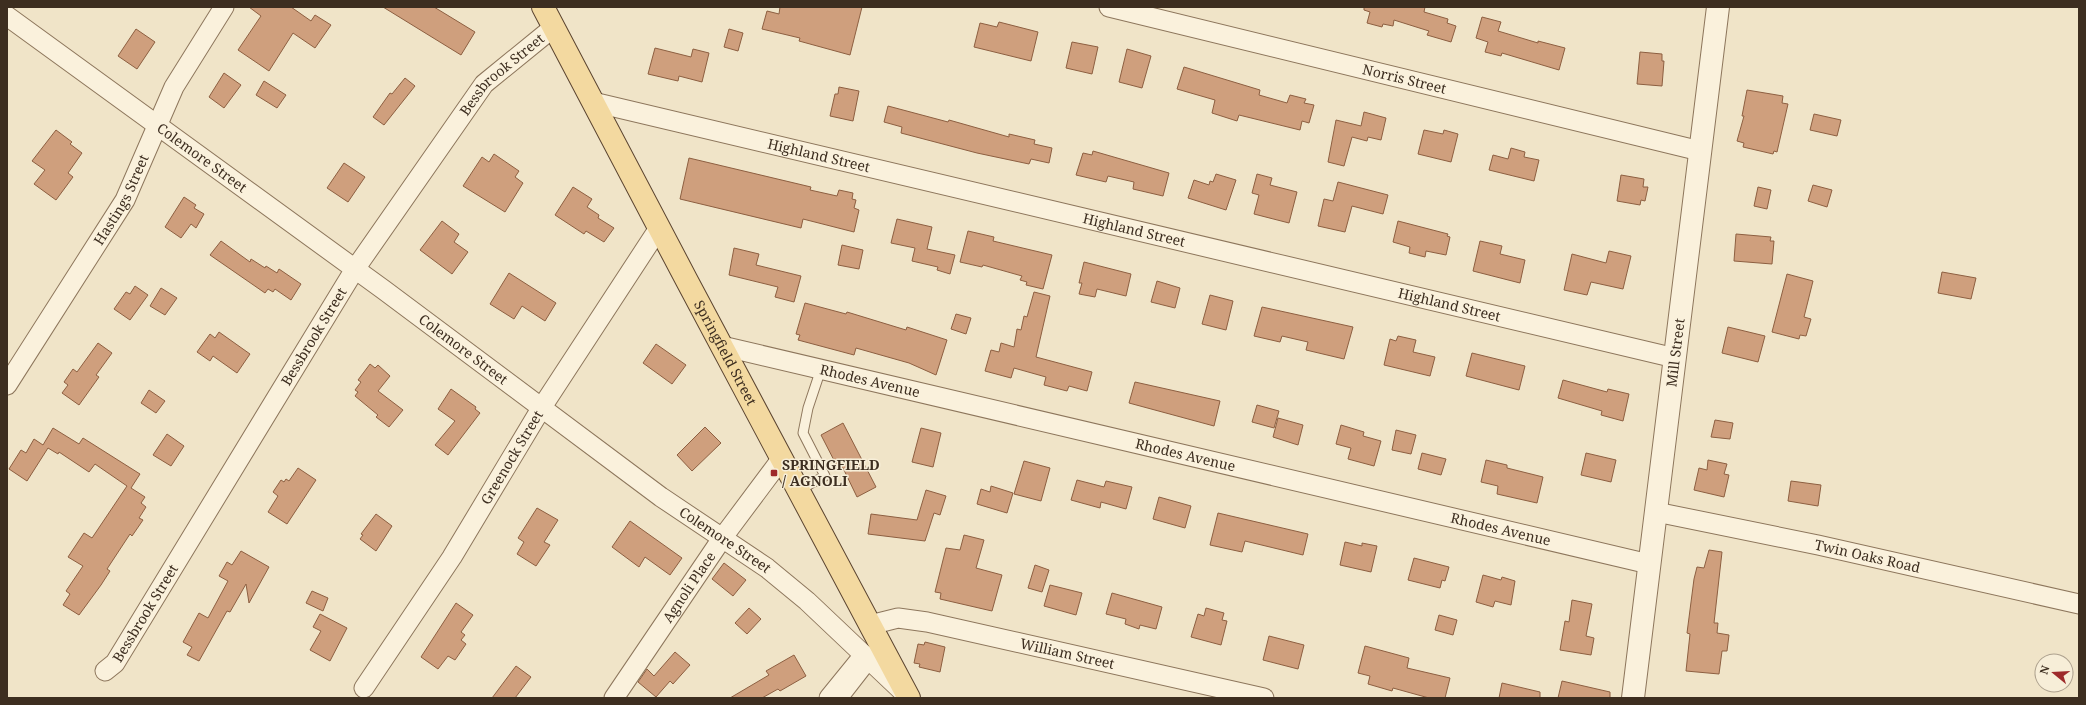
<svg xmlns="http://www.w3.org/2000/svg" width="2086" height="705" viewBox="0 0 2086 705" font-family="'Noto Serif',serif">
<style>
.building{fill:#cf9f7d;stroke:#8d5f41}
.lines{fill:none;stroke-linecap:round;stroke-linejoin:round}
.service-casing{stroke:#8d765c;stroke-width:11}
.minor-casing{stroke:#8d765c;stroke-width:21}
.tertiary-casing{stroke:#8d765c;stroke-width:24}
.primary-casing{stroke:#5b4430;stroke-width:24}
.service{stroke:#faf1dc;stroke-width:9}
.minor{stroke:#faf1dc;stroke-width:19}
.tertiary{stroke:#faf1dc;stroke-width:22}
.primary{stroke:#f3d9a0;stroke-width:22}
.poi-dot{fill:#9e2a2b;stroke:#f7eed8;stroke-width:1.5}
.labels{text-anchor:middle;stroke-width:3;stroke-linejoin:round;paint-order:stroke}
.street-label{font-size:14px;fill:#3d2e20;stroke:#f7eed8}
.poi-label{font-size:14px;font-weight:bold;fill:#3d2e20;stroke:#f7eed8;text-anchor:start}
</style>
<rect width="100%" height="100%" fill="#f0e4c8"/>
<g class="building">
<path d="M249,7h42l20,14 4,-6 16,10 -16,23 -22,-15 -24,38 -31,-21 23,-34z"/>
<path d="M383,7h51l41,25 -14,23z"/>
<path d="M780,7h82l-12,48 -51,-14 1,-3 -38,-9 5,-18 12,3z"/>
<path d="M1364,7h61l-1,5 24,7 -1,4 9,3 -5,16 -24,-7 2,-4 -35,-11 -1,6 -10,-2 -1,3 -15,-4 3,-11 -6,-2z"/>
<path d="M1482,17l19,5 -3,9 40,12v-2l27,7 -6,22 -57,-17 -1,3 -16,-4 3,-10 -12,-4z"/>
<path d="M999,22l39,10 -7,29 -57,-14 6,-24 17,4z"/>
<path d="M136,29l19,13 -18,27 -19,-13z"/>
<path d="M729,29l14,4 -5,18 -14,-4z"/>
<path d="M1072,42l26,5 -6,27 -26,-6z"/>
<path d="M655,48l36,9 2,-8 16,4 -7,29 -23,-6 -1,5 -30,-7z"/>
<path d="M1127,49l24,7 -9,32 -23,-6z"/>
<path d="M1640,52l22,2v7h2l-2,25 -25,-2z"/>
<path d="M1184,67l76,23 -1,5 28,8 3,-8 16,4 -2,4 10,2 -5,18 -7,-2 -2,9 -61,-15 -2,6 -25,-8 3,-13 -38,-11z"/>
<path d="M224,73l17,12 -17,23 -15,-11z"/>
<path d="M405,78l10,8 -31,39 -11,-8 17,-24 2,1z"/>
<path d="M264,81l22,14 -9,13 -21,-13z"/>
<path d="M839,87l20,4 -6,30 -23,-5 5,-22h3z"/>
<path d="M1747,90l36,6 -1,7 6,1 -11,48 -3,-1 -1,3 -30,-7 1,-4 -7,-2 7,-25h-2z"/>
<path d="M888,106l60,16 1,-2 60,17v-3l26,6 -1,4 18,4 -3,15 -18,-4 -2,5 -52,-11 -76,-20 1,-6 -18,-5z"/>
<path d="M1364,112l22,6 -5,22 -13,-3 -1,4 -15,-4 -8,29 -16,-4 8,-42 25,6z"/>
<path d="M1814,114l27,6 -4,16 -27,-6z"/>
<path d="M56,130l16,12 -2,2 12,9 -14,20 5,4 -17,23 -22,-16 11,-14 -13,-9z"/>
<path d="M1424,130l19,4 1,-4 14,4 -7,28 -33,-8z"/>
<path d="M1511,148l14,4 -1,5 15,3 -5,21 -45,-11 4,-15 15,4z"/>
<path d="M1093,151l76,22 -6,23 -30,-7 1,-7 -26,-6 -2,6 -30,-7 7,-22 9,2z"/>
<path d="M494,154l25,17 -4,6 8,6 -18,29 -42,-26 19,-29 7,5z"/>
<path d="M689,158l122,29 -1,3 27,6 2,-6 14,3 -1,6 4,1 -2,8 5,2 -5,22 -51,-13 -2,9 -121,-29z"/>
<path d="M344,163l21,14 -17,25 -21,-14z"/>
<path d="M1216,174l20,6 -10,30 -38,-12 6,-18 15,5 1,-4 3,1z"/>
<path d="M1257,174l15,4 -2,7 27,7 -8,31 -35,-9 5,-19 -7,-2z"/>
<path d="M1621,175l23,4 -1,8h5l-3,14 -4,-1 -1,5 -23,-4z"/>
<path d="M1338,182l50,13 -5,19 -31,-8 -7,26 -27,-6 6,-27 9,2z"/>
<path d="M1813,185l19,5 -5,17 -19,-6z"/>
<path d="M573,187l19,12 -5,8 12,8 -1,3 16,10 -10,14 -18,-11 -2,3 -29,-19z"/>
<path d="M1758,187l13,3 -4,19 -13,-3z"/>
<path d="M184,197l12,8 -2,3 10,6 -8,14 -5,-4 -10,14 -16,-11z"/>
<path d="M897,219l35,8 -5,22 28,6 -5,19 -13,-4 1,-3 -26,-6 3,-13 -24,-5z"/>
<path d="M442,221l17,13 -5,8 14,10 -16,22 -32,-24z"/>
<path d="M1398,221l50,13 -1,2 3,1 -4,18 -20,-4 -1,6 -16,-4 1,-6 -17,-5z"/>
<path d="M968,231l26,6 -1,4 59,14 -9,34 -17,-4 1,-3 -7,-2 2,-4 -39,-11 -1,2 -22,-5z"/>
<path d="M1736,234l35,3 -1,4h4l-2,23 -38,-3z"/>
<path d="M221,241l29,21 1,-3 14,9 1,-2 11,7 2,-4 22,15 -10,16 -16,-11 -2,3 -5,-3 -3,4 -55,-38z"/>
<path d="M1480,241l22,5 -2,8 25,6 -5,23 -47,-12z"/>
<path d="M842,245l21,5 -4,19 -21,-4z"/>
<path d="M734,248l25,6 -3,11 45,11 -7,26 -19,-5 3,-10 -49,-12z"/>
<path d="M1609,251l22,5 -8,33 -32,-7 -4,13 -23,-5 8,-36 34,9z"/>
<path d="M1084,262l47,12 -5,22 -29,-7 -2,8 -16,-3 3,-11h-3z"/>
<path d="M1942,272l34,6 -5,21 -33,-6z"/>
<path d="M509,273l47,30 -11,18 -23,-15 -8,13 -24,-15z"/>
<path d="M1787,274l26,7 -9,36 7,2 -5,17 -6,-1 -1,4 -27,-7z"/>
<path d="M1157,281l23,7 -5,20 -24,-6z"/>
<path d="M135,286l13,9 -18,25 -16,-11 12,-17 4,2z"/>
<path d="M161,288l16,10 -12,17 -15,-9z"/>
<path d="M1034,292l16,4 -14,61 56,15 -5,19 -18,-5 -2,5 -23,-6 2,-8 -32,-9 -3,10 -26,-7 6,-21 8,2 2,-9 13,4 3,-18 4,1 3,-14 3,1z"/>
<path d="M1210,295l23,6 -7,29 -24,-6z"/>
<path d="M805,303l41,11 1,-2 59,18 1,-3 40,13 -11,35 -27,-12 -53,-15 -2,7 -56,-15 2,-5 -4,-1z"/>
<path d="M1262,307l91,20 -9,32 -38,-9 2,-8 -26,-6 -2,6 -26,-6z"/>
<path d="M956,314l15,4 -5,16 -15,-5z"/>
<path d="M1728,327l37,9 -7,26 -36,-9z"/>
<path d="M219,332l31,22 -13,19 -24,-17 -3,5 -13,-9 13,-18 5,4z"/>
<path d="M1398,336l18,4 -3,12 22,5 -5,19 -46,-11 6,-26 6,2z"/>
<path d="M98,343l14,10 -16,22 3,2 -20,28 -17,-12 6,-8 -4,-3 9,-13 4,3z"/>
<path d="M656,344l30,21 -14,19 -29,-21z"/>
<path d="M1472,353l53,13 -6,24 -53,-14z"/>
<path d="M370,364l5,4 3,-3 12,11 -12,15 25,19 -14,17 -13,-10 2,-2 -23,-19 3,-4 -3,-2 6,-8 -3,-2z"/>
<path d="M1563,380l44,12 1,-3 21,5 -6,27 -22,-6 1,-4 -44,-13z"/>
<path d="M1135,382l85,19 -6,25 -85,-23z"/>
<path d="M451,389l25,18 -1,2 5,4 -32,42 -13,-10 20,-24 -17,-12z"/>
<path d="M149,390l16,11 -9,12 -15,-10z"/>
<path d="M1257,405l22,6 -5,17 -22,-6z"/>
<path d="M1278,418l25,7 -5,20 -25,-8z"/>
<path d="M1715,420l18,3 -3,16 -19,-2z"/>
<path d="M843,423l33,64 -19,10 -14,-29 -4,2 -18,-35z"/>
<path d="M1341,425l23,7 -1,4 18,5 -7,25 -26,-7 3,-11 -15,-4z"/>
<path d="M705,427l16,16 -29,28 -15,-16z"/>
<path d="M53,428l26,16 4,-6 57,36 -9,14 14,9 -4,6 5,4 -7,11 4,2 -11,16 -2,-2 -23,35 3,2 -9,14 -22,30 -16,-10 7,-11 -4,-3 17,-25 -15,-9 16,-24 8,5 35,-52 -32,-22 -6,8 -30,-20 -1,2 -10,-6 -21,33 -18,-12 12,-19 5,3 8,-14 9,6z"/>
<path d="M921,428l20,5 -8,34 -21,-5z"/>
<path d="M1396,430l20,5 -5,19 -19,-4z"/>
<path d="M167,434l17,12 -13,20 -18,-11z"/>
<path d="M1422,453l24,6 -5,16 -23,-6z"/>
<path d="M1586,453l30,7 -5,22 -30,-7z"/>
<path d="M1486,460l21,5v3l36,9 -6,26 -40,-9 1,-8 -17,-4z"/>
<path d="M1708,460l19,4 -3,10 5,1 -5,22 -30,-7 5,-22 8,2z"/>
<path d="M1024,461l26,7 -9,33 -27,-7z"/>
<path d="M298,468l18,12 -29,44 -19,-12 10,-16 -5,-4 8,-12 3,2 2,-3 3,2z"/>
<path d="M1077,480l27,7 2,-6 26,6 -6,22 -25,-7 -1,6 -29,-8z"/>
<path d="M1791,481l30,4 -3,21 -30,-5z"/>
<path d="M991,486l22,7 -6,20 -30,-9 4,-15 9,3z"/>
<path d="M926,490l20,6 -6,19 -6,-2 -9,28 -57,-7 3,-20 46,6z"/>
<path d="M1159,497l32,9 -6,22 -32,-9z"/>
<path d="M537,508l21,12 -14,22 6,3 -14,21 -19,-12 7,-12 -6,-4z"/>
<path d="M1218,513l90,21 -5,21 -58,-14 -3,11 -32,-7z"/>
<path d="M376,514l16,12 -16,25 -16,-12 3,-4 -2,-1z"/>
<path d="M630,521l52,37 -12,17 -25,-18 -6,10 -27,-20z"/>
<path d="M964,535l20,5 -8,28 26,7 -10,36 -52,-12 1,-6 -6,-1 11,-44 14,2z"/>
<path d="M1345,542l17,4v-3l15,3 -6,26 -31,-7z"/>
<path d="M1709,550l13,2 -8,71h4l-1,10 12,2 -2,16h-5l-3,23 -33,-3 4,-37 -3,-1 7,-54 3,-12 7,1z"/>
<path d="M241,551l28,16 -20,36 -3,-19 -16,28 -3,-1 -28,50 -12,-6 5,-8 -9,-5 16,-29 9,5 20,-37 -9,-5 8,-14 5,3z"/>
<path d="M1414,558l35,9 -4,14 -3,-1 -2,8 -32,-8z"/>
<path d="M724,563l22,17 -13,16 -21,-17z"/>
<path d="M1035,565l14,5 -7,22 -14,-4z"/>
<path d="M1483,575l18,5 1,-3 13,4 -4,24 -16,-4 -2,6 -17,-5z"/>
<path d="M1050,585l32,8 -6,22 -32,-9z"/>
<path d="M312,591l16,7 -5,13 -17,-8z"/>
<path d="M1112,593l50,14 -6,22 -16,-4 -1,4 -14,-5 1,-5 -20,-5z"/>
<path d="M1572,600l20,4 -6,32 8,2 -3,17 -31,-5 5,-29 4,1z"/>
<path d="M456,603l17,12 -12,17 4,3 -4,5 5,4 -11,16 -7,-4 -10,13 -17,-12z"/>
<path d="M749,608l12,11 -14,15 -12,-11z"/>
<path d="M1206,608l18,5 -2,7 5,1 -6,24 -30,-8 7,-23 6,2z"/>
<path d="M320,614l27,14 -17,33 -20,-11 11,-19 -8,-4z"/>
<path d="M1439,615l18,5 -4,15 -18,-5z"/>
<path d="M1269,636l35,9 -6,24 -35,-9z"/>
<path d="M925,642l20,5 -5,25 -21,-5 1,-3 -6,-1 4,-19 6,1z"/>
<path d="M1365,646l44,12 -2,10 43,10 -5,20h-16l-36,-10 -1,3 -24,-7 2,-8 -12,-3z"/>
<path d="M675,652l15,13 -17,19 -3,-3 -14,16 -18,-15 9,-13 7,7z"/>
<path d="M794,655l12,21 -26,15 -2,-2 -16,9h-32l39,-23 -3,-4z"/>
<path d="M516,666l15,11 -16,21h-23z"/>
<path d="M1562,681l48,11v6h-52z"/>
<path d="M1502,683l38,9v6h-41z"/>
</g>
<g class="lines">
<defs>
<g id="service">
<path d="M799,490l26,-14 -22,-43 5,-25 13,-39"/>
<path d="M844,698l28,-36"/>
</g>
<g id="minor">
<path id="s1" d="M1109,7l591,144"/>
<path id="s2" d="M7,16l377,274 277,207 106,71 40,33 94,89"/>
<path id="s3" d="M593,102l1082,256"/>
<path id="s4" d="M722,346l927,218"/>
<path id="s5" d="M7,385l118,-185 49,-113 50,-80"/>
<path id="s6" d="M1656,512l162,33 261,59"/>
<path id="s7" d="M870,625l28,-7 29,4 337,76"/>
<path id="s8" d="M105,671l10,-8 240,-394 129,-185 70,-57"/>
<path id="s9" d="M364,688l88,-131 90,-150 117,-179"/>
<path id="s10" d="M614,698l109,-161 59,-79"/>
<path d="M829,698l35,-43"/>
</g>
<g id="tertiary">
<path id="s11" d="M1633,698l85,-691"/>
</g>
<g id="primary">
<path id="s12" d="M543,7l143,272 223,419"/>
</g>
</defs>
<use href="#service" class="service-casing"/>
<use href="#minor" class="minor-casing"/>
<use href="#tertiary" class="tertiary-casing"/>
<use href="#primary" class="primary-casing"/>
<use href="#service" class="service"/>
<use href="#minor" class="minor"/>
<use href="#tertiary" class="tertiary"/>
<use href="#primary" class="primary"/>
</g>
<rect class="poi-dot" x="770" y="469" width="8" height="8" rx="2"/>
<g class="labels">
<g class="street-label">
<text dy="5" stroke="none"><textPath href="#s8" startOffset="719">Bessbrook Street</textPath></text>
<text dy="5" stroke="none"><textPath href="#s1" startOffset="304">Norris Street</textPath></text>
<text dy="5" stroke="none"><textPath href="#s3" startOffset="232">Highland Street</textPath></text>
<text dy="5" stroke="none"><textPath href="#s2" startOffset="241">Colemore Street</textPath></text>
<text dy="5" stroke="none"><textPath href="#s5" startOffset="218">Hastings Street</textPath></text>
<text dy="5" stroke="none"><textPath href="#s3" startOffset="556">Highland Street</textPath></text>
<text dy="5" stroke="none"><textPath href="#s3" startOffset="880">Highland Street</textPath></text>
<text dy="5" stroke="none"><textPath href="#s8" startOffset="395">Bessbrook Street</textPath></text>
<text dy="5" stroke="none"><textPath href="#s2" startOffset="565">Colemore Street</textPath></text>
<text dy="5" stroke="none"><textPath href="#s11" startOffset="348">Mill Street</textPath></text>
<text dy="5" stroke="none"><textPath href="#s12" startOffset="391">Springfield Street</textPath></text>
<text dy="5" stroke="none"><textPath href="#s4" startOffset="152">Rhodes Avenue</textPath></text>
<text dy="5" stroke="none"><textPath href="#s4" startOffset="476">Rhodes Avenue</textPath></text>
<text dy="5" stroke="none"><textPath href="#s9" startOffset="274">Greenock Street</textPath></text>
<text dy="5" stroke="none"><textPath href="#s4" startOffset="800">Rhodes Avenue</textPath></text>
<text dy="5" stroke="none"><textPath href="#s2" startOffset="889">Colemore Street</textPath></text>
<text dy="5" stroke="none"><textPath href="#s6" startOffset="216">Twin Oaks Road</textPath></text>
<text dy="5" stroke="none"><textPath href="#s10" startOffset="134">Agnoli Place</textPath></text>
<text dy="5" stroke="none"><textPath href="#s8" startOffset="71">Bessbrook Street</textPath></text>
<text dy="5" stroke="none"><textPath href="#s7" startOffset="202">William Street</textPath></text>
</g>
<g class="poi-label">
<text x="782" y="470">SPRINGFIELD<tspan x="782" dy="16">/ AGNOLI</tspan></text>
</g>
</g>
<rect width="2086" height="705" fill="none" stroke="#3d2e20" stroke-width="16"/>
<g transform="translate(2054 673) rotate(288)"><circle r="19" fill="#f7eed8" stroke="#ada18e"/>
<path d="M0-3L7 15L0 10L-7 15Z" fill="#9e2a2b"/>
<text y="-6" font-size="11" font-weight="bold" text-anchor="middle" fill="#3d2e20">N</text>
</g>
</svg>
